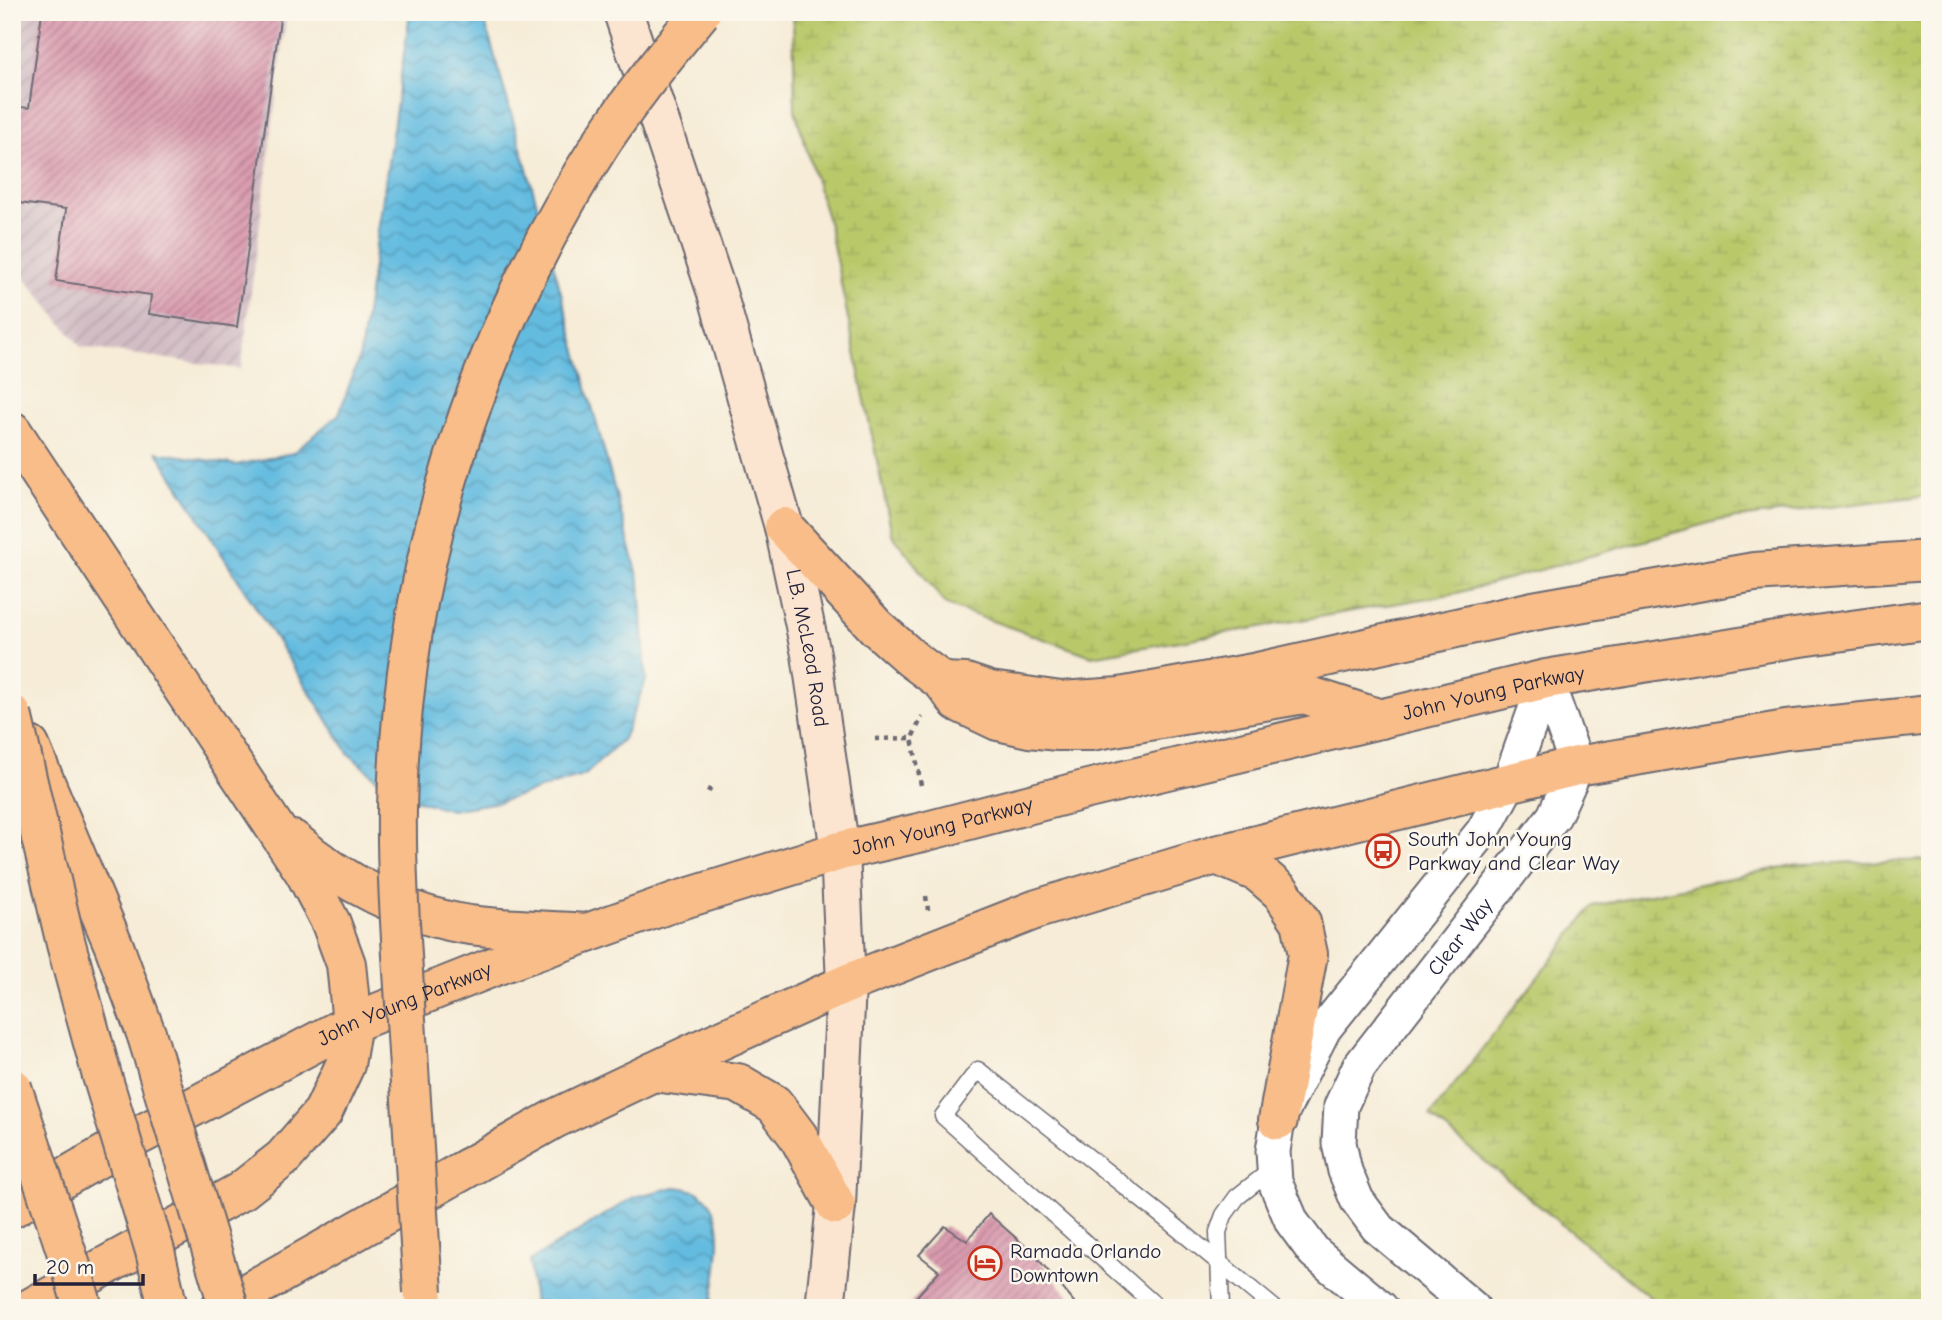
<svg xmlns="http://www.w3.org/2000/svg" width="1942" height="1320" viewBox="0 0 1942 1320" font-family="'Comic Neue',sans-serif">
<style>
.industrial{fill:url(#industrial-furrows)}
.wetland{fill:url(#wetland-marsh);stroke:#6e7653;stroke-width:2}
.water{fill:url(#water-waves);stroke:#426f8e;stroke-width:2}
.building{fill:url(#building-hatch)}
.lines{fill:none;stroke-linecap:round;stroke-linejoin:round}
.lane-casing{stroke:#6c6972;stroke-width:19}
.street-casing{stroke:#6c6972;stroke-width:37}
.secondary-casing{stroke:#6c6972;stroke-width:42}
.primary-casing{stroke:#6c6972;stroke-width:42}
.highway-casing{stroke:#6c6972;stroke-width:42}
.path{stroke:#6c6972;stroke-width:4.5;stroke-dasharray:5 5;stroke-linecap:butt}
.lane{stroke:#fff;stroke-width:16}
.street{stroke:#fff;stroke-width:33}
.secondary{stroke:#fce5d0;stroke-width:38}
.primary{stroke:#f8bd89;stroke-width:38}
.highway{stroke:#f8bd89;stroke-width:38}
.highway-bridge-casing{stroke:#6c6972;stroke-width:42;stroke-linecap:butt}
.highway-bridge{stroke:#f8bd89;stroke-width:38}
.labels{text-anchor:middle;stroke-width:5;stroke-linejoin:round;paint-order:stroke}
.street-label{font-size:21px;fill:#22223b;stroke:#fbf7ec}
.poi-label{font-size:21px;fill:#22223b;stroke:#fbf7ec;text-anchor:start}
</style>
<defs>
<pattern id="industrial-furrows" width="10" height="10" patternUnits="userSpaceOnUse" patternTransform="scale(1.75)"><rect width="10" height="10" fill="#d2bdc5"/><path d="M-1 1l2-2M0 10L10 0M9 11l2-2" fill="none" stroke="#b4a2aa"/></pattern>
<pattern id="wetland-marsh" width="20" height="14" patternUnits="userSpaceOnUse" patternTransform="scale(1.75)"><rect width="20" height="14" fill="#b9c96b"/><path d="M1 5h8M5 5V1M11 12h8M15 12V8" fill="none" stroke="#9fac5e"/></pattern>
<pattern id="water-waves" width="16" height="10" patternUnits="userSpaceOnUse" patternTransform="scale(1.75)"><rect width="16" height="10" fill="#63bce0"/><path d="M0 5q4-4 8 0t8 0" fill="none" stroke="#5198b7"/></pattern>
<pattern id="building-hatch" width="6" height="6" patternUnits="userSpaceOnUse" patternTransform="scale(1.75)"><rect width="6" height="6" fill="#da9baf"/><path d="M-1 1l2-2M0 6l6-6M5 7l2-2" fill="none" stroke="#b07e90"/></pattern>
</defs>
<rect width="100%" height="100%" fill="#fbf7ec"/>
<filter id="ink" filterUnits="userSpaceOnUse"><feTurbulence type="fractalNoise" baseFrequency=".0143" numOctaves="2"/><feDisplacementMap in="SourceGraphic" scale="14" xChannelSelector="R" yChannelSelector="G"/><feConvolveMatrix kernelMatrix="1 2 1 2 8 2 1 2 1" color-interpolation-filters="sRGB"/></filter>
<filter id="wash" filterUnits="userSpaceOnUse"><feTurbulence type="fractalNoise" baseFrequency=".00686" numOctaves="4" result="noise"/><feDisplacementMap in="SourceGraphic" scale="28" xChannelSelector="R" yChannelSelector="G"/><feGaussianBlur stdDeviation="1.57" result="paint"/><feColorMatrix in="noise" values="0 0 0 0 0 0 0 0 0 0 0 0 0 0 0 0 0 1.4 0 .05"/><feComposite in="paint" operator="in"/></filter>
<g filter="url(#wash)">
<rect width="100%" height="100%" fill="#f6ecd7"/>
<path class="industrial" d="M12,12h275l-46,357 -160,-22 -69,-85z"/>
<g class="wetland">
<path d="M793,12h1137v483l-210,25 -263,73 -365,63 -146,-51 -54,-71 -63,-309 -34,-115z"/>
<path d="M1930,860v448h-267l-233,-192 163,-210 205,-42z"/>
</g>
<g class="water">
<path d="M410,12h72l50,174 108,397 6,97 -23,59 -38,36 -86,27 -48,8 -57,-16 -45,-40 -192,-302 79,13 57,-12 46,-39 21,-59z"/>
<path d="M675,1187c7,1 16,2 22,5 36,17 18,84 14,116h-177l-4,-47 104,-64z"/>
</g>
<g id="blocks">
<g class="building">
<path d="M42,12h239l-44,315 -88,-13 2,-19 -95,-14 10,-72 -54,-7v-96l17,2z"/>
<path d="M989,1214l45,40 45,54h-163l-5,-5 28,-32 -20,-16 26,-29 22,15z"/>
</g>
</g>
</g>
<g filter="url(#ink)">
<use href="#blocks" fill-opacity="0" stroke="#6c6972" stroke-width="2"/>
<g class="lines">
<defs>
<g id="lane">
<path d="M1158,1308l-215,-192 35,-46 192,152 104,86"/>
<path d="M1221,1308l-3,-76 6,-17 13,-18 37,-29"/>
</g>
<g id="street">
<path d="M1381,1308l-67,-56 -22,-30 -17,-40 -2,-31 5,-31 46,-91 159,-198 26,-48 37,-104"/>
<path id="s1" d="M1473,1308l-96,-81 -20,-27 -12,-29 -6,-28 2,-37 18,-39 195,-251 23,-50 -31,-87"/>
</g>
<g id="secondary">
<path id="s2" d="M623,12l94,281 67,234 27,127 29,197 6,133 -10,221 -11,103"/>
</g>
<g id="primary">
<path d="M784,527l92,100 36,32 31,23 15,20 40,19 31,7 29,3h33l213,-37 77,25"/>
<path d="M1216,855l43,18 22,19 20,30 7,32 -30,166"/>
<path d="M653,1072l85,11 36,21 24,32 38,69"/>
<path id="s3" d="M12,1208l111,-64 229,-121 151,-60 174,-62 163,-50 83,-19 165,-43 458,-110 248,-41 136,-19"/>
<path d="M220,1308l336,-190 154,-73 136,-61 191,-75 179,-54 361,-89 209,-36 144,-15"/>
</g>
<g id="highway">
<path d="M12,431l293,442 26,50 15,41 6,59 -7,42 -22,47 -40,46 -42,33 -211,117"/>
<path d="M943,682l23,1 24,8 71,10 59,-4 133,-24 280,-62 221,-39 176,-12"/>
<path d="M30,746l84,200 33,90"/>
<path d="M293,840c47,41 114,76 177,85 38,5 79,5 117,8"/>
</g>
</defs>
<use href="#lane" class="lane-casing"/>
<use href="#street" class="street-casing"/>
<use href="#secondary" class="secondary-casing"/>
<use href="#primary" class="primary-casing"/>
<use href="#highway" class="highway-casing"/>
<g class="path">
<path d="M875,739l37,-1"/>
<path d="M921,785l-9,-47 10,-21"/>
<path d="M707,789l9,4"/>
<path d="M926,896l2,14"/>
</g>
<use href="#lane" class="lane"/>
<use href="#street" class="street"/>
<use href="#secondary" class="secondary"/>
<use href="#primary" class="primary"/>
<use href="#highway" class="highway"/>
<defs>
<g id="highway-bridge">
<path d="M12,714l54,230 36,132 53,175 13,57"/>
<path d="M147,1036l82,272"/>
<path d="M12,1087l59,179 12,42"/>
<path d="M423,1292c-6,-91 -11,-181 -17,-272 -4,-70 -10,-140 -9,-210 4,-237 77,-469 205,-668 30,-45 64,-88 99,-130"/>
</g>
</defs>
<use href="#highway-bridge" class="highway-bridge-casing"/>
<use href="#highway-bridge" class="highway-bridge"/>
</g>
</g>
<defs>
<symbol id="bus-ring" viewBox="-11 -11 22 22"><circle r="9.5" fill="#fbf7ec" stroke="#c8321e" stroke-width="1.5"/><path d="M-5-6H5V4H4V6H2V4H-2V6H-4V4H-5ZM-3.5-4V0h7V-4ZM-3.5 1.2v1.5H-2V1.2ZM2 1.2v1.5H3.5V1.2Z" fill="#c8321e"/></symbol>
<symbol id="hotel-ring" viewBox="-11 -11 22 22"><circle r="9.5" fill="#fbf7ec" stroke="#c8321e" stroke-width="1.5"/><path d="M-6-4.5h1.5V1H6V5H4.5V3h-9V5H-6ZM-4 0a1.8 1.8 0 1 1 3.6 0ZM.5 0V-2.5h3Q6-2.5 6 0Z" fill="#c8321e"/></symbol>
</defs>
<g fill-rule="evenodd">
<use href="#bus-ring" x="1364" y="832" width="38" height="38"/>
<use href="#hotel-ring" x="966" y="1244" width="38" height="38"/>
</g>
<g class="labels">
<g class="street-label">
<text dy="7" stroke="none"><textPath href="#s2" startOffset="663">L.B. McLeod Road</textPath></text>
<text dy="7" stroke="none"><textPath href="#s3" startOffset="1577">John Young Parkway</textPath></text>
<text dy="7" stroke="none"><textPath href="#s3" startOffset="1010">John Young Parkway</textPath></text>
<text dy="7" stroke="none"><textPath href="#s1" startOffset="464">Clear Way</textPath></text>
<text dy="7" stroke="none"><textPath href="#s3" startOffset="443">John Young Parkway</textPath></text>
</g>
<g class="poi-label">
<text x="1408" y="846">South John Young<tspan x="1408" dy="24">Parkway and Clear Way</tspan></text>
<text x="1010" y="1258">Ramada Orlando<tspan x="1010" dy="24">Downtown</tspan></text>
</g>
</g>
<rect width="1942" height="1320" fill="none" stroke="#fbf7ec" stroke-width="42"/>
<path d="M35 1274v10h108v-10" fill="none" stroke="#22223b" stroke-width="3.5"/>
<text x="46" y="1274" font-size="21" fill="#22223b" stroke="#fbf7ec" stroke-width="5" paint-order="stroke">20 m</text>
</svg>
